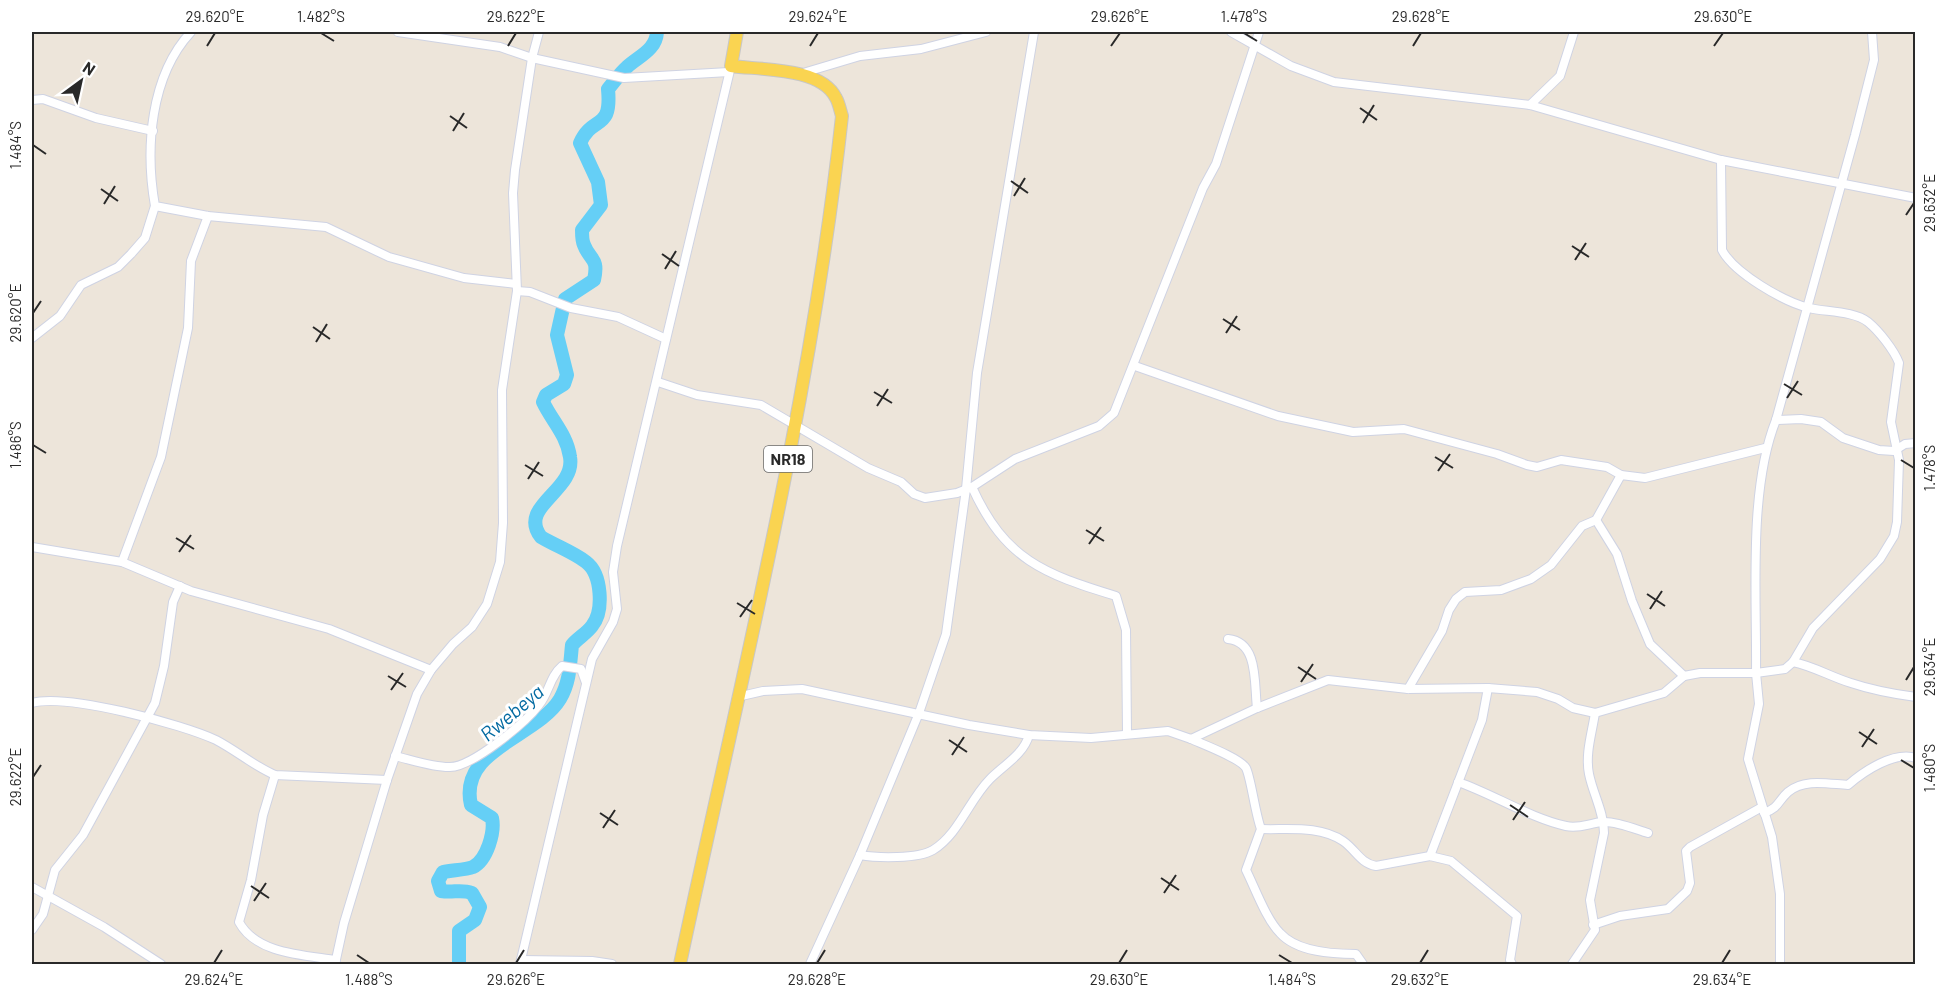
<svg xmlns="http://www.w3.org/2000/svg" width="1947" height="996" viewBox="0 0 1947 996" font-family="Barlow,sans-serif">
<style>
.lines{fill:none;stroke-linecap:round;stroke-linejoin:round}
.river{stroke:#65cff6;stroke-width:14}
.street-casing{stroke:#cfd3e3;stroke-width:10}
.primary-casing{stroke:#c7c7c7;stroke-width:14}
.street{stroke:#fff;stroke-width:8}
.primary{stroke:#fad451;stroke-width:12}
.ticks{fill:none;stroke:#292929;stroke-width:2}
.labels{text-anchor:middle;stroke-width:6;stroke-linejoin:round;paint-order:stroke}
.shield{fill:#fff;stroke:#696969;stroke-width:1.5}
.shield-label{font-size:16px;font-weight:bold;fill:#292929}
.water-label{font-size:20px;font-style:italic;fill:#046ba2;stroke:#fff}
.neatline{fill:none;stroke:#292929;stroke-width:2}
.ticks-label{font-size:15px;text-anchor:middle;fill:#292929}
</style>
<rect width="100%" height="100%" fill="#ede5da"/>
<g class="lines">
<path class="river" d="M459,964v-33l16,-11 5,-13 -8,-14c-11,-4 -19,0 -31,-2l-3,-10 5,-9c9,-2 22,-2 30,-5 14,-7 22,-35 19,-49l-21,-13c-13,-56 66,-68 89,-106 10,-17 10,-35 12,-54 6,-7 15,-12 20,-19 12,-15 10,-52 -6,-64 -13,-10 -30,-16 -45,-25 -24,-31 35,-46 29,-80 -3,-22 -18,-36 -27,-55l3,-7 18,-11 3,-9 -10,-40 8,-36 29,-19c5,-23 -4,-19 -10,-35 -2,-4 -2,-10 -2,-15l19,-25 -3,-23 -18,-39c13,-29 32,-11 28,-54 6,-7 12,-16 19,-22 12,-11 29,-17 30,-35"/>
<defs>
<g id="street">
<path d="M191,32c-41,44 -46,117 -36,174l53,10 118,11 63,30 75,21 52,6"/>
<path d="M398,32l102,15 32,11 92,20 105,-6"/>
<path d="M1231,32l60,34 43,16 196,23 191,55 195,38"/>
<path d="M803,73l57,-17 61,-7 65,-17"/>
<path d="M32,100l11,-1 53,19 57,13"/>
<path d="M1530,105l30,-29 14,-44"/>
<path d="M1721,160l1,90c12,23 62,52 87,58 17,4 45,3 59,14 11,9 26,28 31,41l-8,59 8,38 -2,62 -3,14 -14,23 -67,69 -20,34 -8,7 -29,4 3,31 -11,55 24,78 8,57v70"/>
<path d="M517,291l13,1 41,16 47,9 48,22"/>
<path d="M32,338l28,-22 21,-31 37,-18 13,-13 14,-16 10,-32"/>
<path d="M1135,366l143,50 75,16 51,-3 93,25 30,11 10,2 24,-7 46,7 14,8"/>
<path d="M658,382l39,13 64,10 107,63 33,14 13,12 11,4 32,-5 15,-6 43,-28 84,-33 15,-13 89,-225 13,-24 43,-132"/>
<path d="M1776,420l25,-1 20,3 22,16 36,12 15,1 11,-7 11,-1"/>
<path d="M972,487c33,73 72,87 144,109l10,34 1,104"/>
<path d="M1596,520l21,34 15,47 18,43 34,32"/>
<path d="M32,547l90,15 69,29 138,38 102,41"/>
<path d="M122,562l39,-105 27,-129 3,-67 17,-45"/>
<path d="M1228,639c31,3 26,45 29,69"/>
<path d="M1793,662c20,4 38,15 58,21 21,7 42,11 65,14"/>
<path d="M1408,689l34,-58 7,-21 7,-11 9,-7 36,-2 30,-11 20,-14 31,-39 14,-6 25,-45 24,3 120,-30"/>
<path d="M737,697l26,-6 39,-2 167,36 60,10 62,3 77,-7 23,8 66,-31 71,-28 80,9 80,-1 49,4 21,7 15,9 22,5 69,-20 20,-17 16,-3h56c1,-76 -8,-183 20,-253l79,-285 19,-75 -2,-28"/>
<path d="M32,703c34,-10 150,21 184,37 21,11 38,26 59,35l112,5"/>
<path d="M1191,739c11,5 49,19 55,29 5,10 9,45 15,61l-15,41c9,18 20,49 34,63 17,19 52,21 76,21l7,10"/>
<path d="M395,756c17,4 37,11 54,11 22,1 76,-44 90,-62 10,-12 11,-29 23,-39l19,3 5,14"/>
<path d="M275,775l-12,40 -12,65 -12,42c17,32 65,33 97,38"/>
<path d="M1458,782c35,12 72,36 108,44 14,3 23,-3 37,-4 13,-1 32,7 45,11"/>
<path d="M1764,813c16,-6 13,-11 24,-21 16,-14 41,-8 60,-7 16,-14 46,-34 68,-27"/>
<path d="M1261,829c27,1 58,-4 82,12 13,9 17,22 33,25l54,-10 21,5 66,55 -7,44 2,4"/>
<path d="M860,855c17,3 58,4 73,-5 26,-16 36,-50 57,-71 14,-14 34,-25 39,-44"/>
<path d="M1430,856l52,-136 6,-32"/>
<path d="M32,887l72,40 57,37"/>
<path d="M1593,925l27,-9 48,-7 19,-18 3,-8 -4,-32 4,-4 72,-40"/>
<path d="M32,930l11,-16 12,-44 28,-35 72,-132 9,-37 9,-64 7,-16"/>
<path d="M521,960l71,1 20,3"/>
<path d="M335,964l9,-41 43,-143 30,-86 14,-24 22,-26 19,-17 15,-23 13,-42 3,-39 -1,-133 15,-99 -4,-98 2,-23 17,-112 7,-26"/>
<path d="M520,964l72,-305 21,-37 4,-13 -4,-37 4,-26 114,-480"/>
<path d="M810,964l50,-109 59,-142 27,-79 20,-145 11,-116 57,-341"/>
<path d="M1572,964l23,-34 -5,-30 14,-67c0,-21 -11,-39 -15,-59 -4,-20 3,-41 6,-61"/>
</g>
<path id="primary" d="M680,964c60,-281 131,-561 162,-848 -2,-6 -3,-13 -6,-18 -15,-31 -75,-28 -105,-32l6,-34"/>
</defs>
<use href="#street" class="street-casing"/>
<use href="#primary" class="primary-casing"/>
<use href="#street" class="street"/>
<use href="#primary" class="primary"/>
</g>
<path class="ticks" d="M321,33l13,8M1244,33l13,8M207,46l8,-13M508,46l8,-13M810,46l8,-13M1111,46l9,-13M1413,46l8,-13M1714,46l9,-13M1360,108l17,12M450,116l17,12M1363,123l11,-18M453,131l11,-18M33,145l13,9M1011,181l17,12M101,189l17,12M1014,196l11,-18M104,204l11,-18M1906,215l8,-12M1572,246l17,11M662,254l17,12M1575,260l11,-17M665,269l11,-18M33,313l8,-12M1223,319l17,11M313,327l17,12M1226,333l11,-17M316,342l11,-18M1784,384l18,11M874,392l18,11M1787,398l11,-17M877,406l11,-17M33,445l13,8M1435,457l18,11M1901,460l13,8M525,465l18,11M1438,471l12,-17M528,479l11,-17M1086,530l18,11M176,538l18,11M1089,544l12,-17M179,552l12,-17M1647,594l18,12M737,603l18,11M1650,609l12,-18M740,617l12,-17M1298,667l18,12M388,676l18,11M1906,680l8,-13M1301,682l12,-18M391,690l12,-17M1859,732l18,12M949,740l18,12M1862,747l12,-18M952,755l12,-18M1901,760l13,8M33,777l8,-12M1510,805l18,12M600,813l18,12M1513,820l12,-18M603,828l12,-18M1161,878l18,12M251,886l18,12M1164,893l12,-18M254,901l12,-18M357,955l12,8M1279,955l13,8M214,963l8,-13M516,963l8,-13M817,963l8,-13M1119,963l8,-13M1420,963l8,-13M1722,963l8,-13"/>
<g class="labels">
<rect class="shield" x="764" y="446" width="48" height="26" rx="4.5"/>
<g class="shield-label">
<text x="788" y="465">NR18</text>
</g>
<g class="water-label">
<text transform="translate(512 713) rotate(-40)" y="7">Rwebeya</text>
</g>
</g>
<rect width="1947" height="996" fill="none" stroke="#ffffff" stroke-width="66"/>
<g transform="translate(81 81) rotate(33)" stroke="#ffffff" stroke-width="4.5" paint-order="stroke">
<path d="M0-4.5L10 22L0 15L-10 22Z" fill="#292929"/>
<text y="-9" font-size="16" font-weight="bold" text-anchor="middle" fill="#292929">N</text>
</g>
<rect x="33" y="33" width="1881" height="930" class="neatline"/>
<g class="ticks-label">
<text x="215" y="22">29.620°E</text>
<text x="321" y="22">1.482°S</text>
<text x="516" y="22">29.622°E</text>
<text x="818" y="22">29.624°E</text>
<text x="1120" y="22">29.626°E</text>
<text x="1244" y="22">1.478°S</text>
<text x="1421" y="22">29.628°E</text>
<text x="1723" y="22">29.630°E</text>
<text transform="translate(16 145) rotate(-90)" y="5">1.484°S</text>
<text transform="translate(1930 203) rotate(-90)" y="5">29.632°E</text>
<text transform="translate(16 313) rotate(-90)" y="5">29.620°E</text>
<text transform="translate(16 445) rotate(-90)" y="5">1.486°S</text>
<text transform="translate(1930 468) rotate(-90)" y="5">1.478°S</text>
<text transform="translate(1930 667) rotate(-90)" y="5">29.634°E</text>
<text transform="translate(1930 768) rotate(-90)" y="5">1.480°S</text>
<text transform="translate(16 777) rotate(-90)" y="5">29.622°E</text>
<text x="214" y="985">29.624°E</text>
<text x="369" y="985">1.488°S</text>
<text x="516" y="985">29.626°E</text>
<text x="817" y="985">29.628°E</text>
<text x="1119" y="985">29.630°E</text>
<text x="1292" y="985">1.484°S</text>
<text x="1420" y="985">29.632°E</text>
<text x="1722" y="985">29.634°E</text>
</g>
</svg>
